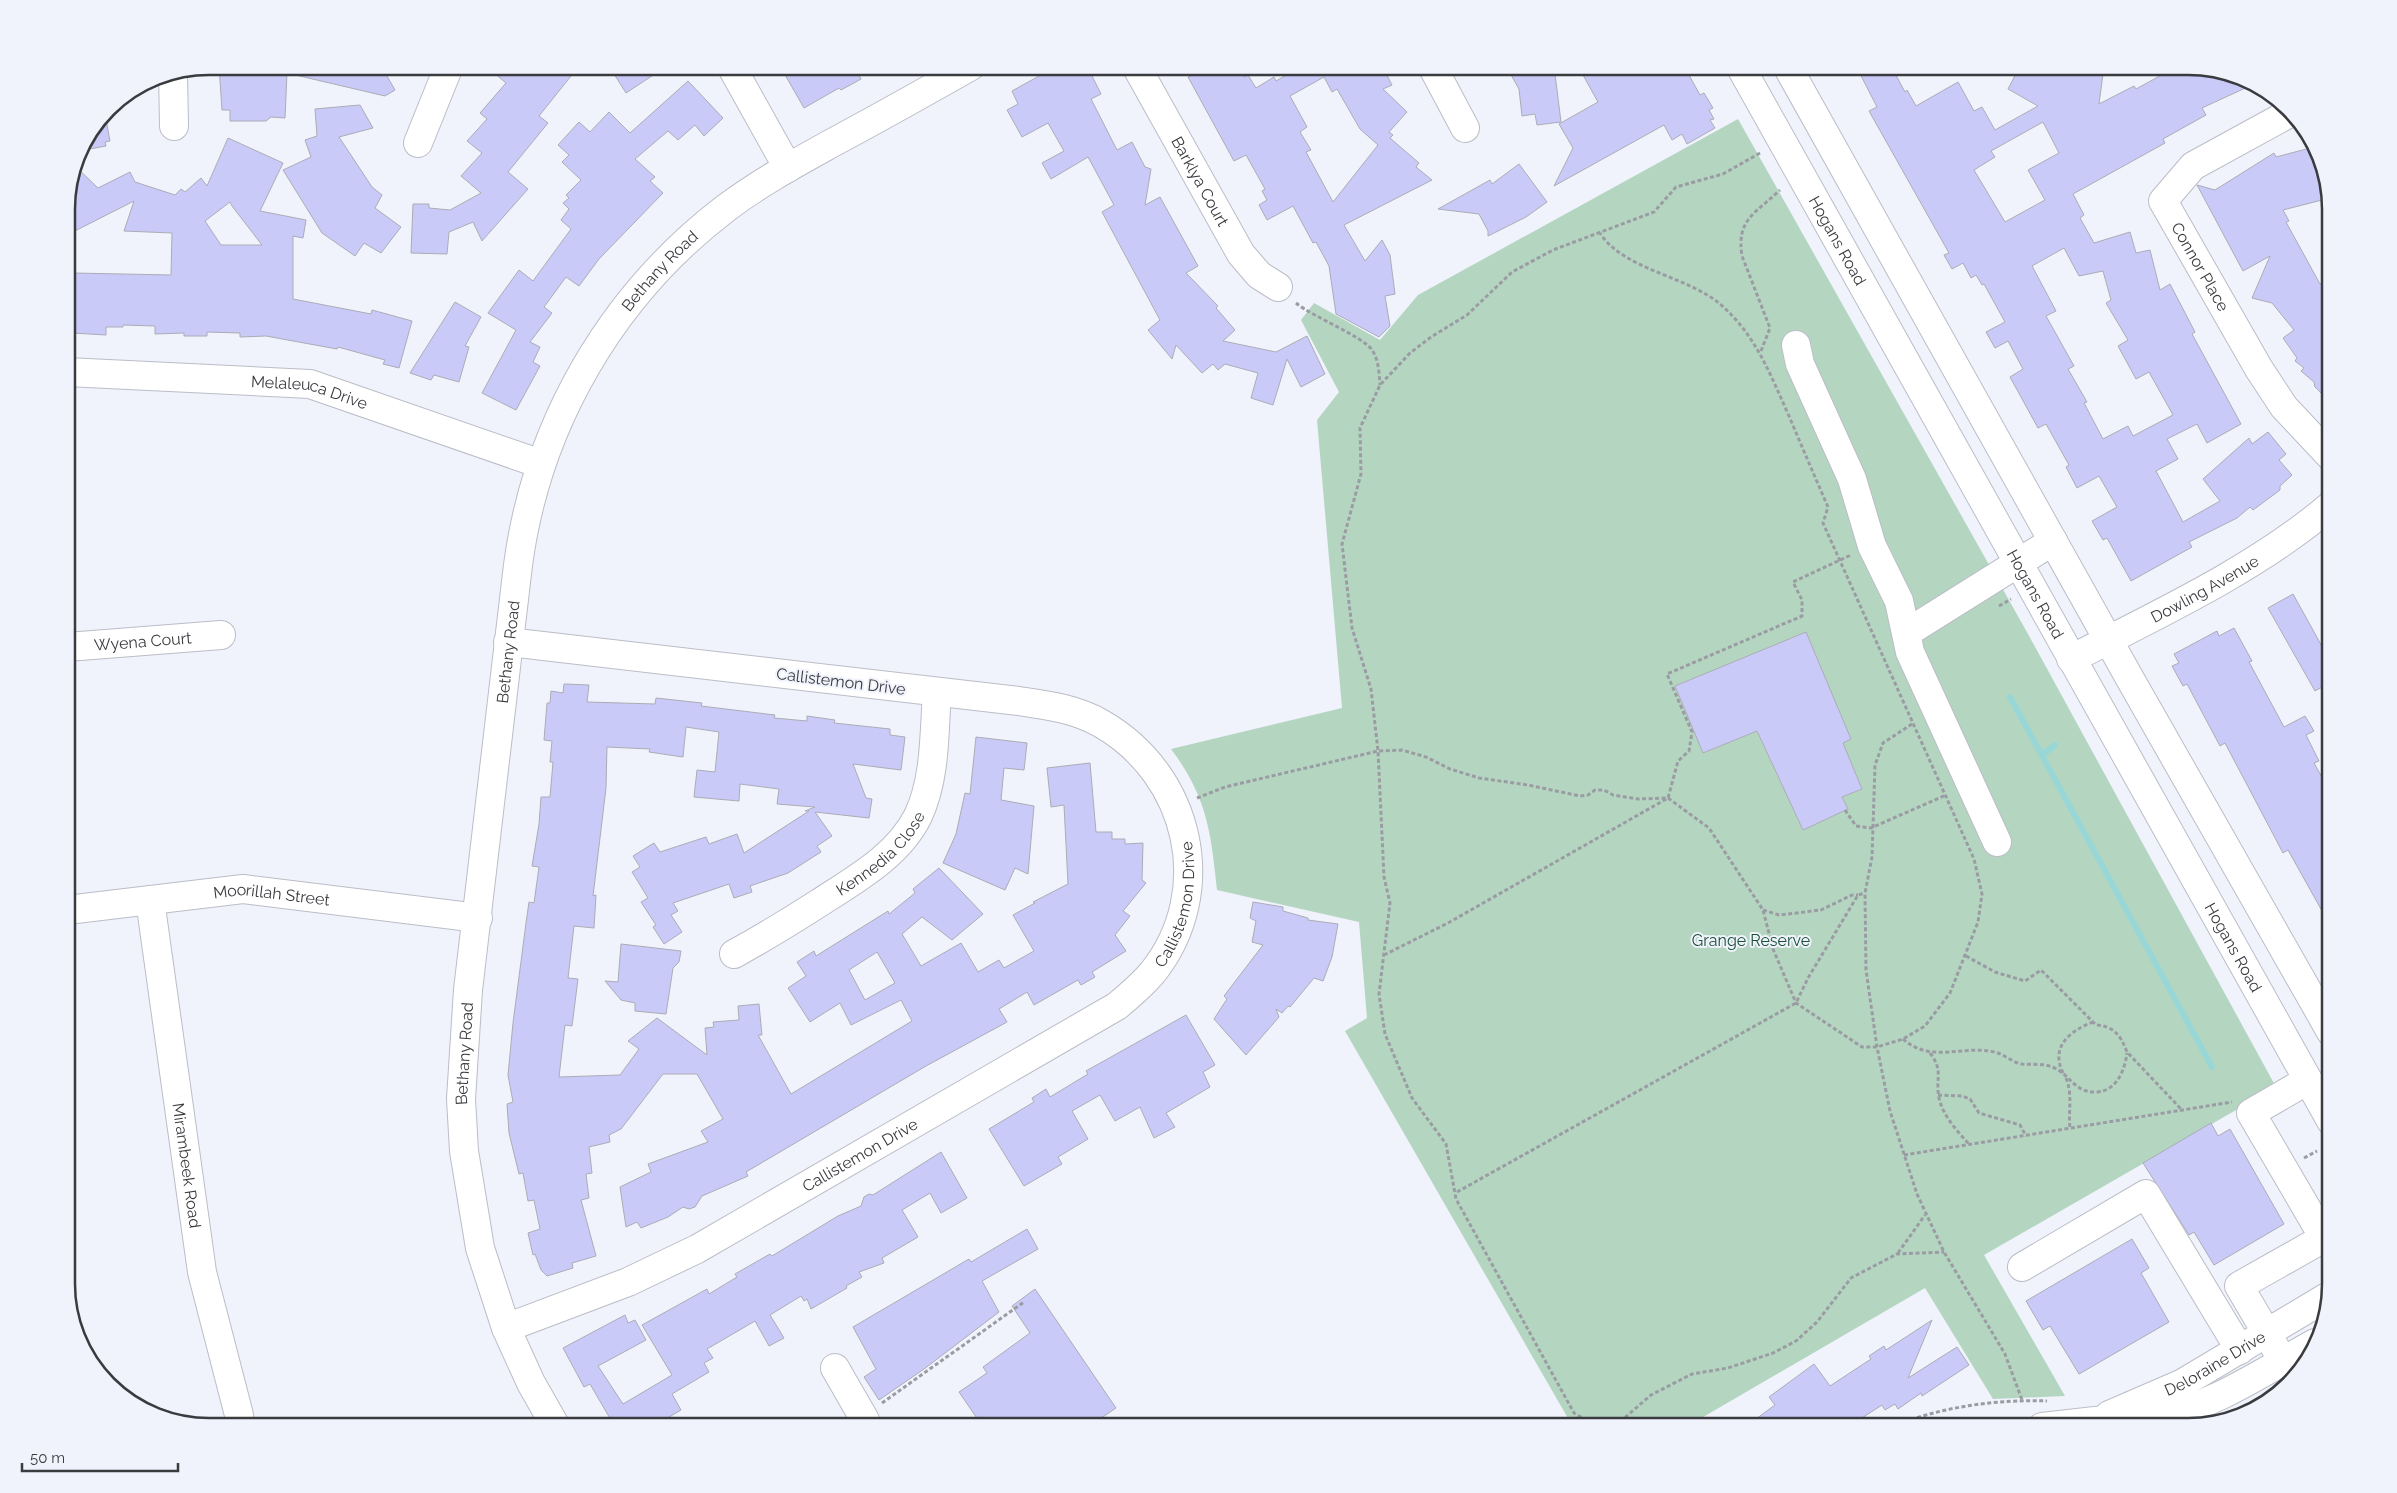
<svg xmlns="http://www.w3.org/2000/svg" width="2397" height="1493" viewBox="0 0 2397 1493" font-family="Raleway,sans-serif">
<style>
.green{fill:#b4d6c1}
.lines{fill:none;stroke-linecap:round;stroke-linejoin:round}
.stream{stroke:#98d7d6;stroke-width:6}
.building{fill:#c9caf8;stroke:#acacb6;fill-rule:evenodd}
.minor-casing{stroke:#bbbdc7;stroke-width:30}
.path{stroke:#9b9ca3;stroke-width:3;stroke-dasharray:4 2.5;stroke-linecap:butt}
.minor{stroke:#fff;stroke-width:28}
.labels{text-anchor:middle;stroke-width:4;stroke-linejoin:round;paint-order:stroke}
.street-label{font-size:16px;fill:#3a3b3f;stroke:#f0f2fc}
.park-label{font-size:16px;fill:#185035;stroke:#f0f2fc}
.rim{fill:none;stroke:#3a3b3f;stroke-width:2.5}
</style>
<rect width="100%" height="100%" fill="#f0f2fc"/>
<path class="green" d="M1738,119l290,515 248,453 -292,168 81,141 -72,3 -68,-111 -239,139h-113l-228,-396 22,-13 -8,-96 -142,-32c-6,-58 -10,-93 -46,-141l171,-41 -25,-288 22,-28 -38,-72 13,-17 66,37 38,-45z"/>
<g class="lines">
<g class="stream">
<path d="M2010,697l202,370"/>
<path d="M2042,755l13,-10"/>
</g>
</g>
<g class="building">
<path d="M219,66h162l14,24 -10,6 -98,-23 -2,45 -14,-1 -5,4h-36v-11h-8z"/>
<path d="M486,66h93l-40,50 9,7 -40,49 20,17 -46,52 -9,-19 -24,10 -2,22 -36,-1 2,-49h16v4l21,2 31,-17 -20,-17 21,-23 -15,-12 20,-22 -7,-6 26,-30z"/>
<path d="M609,66h58l-41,27z"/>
<path d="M780,66h74l7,13 -20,11 -2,-2 -35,20z"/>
<path d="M1057,66h22l4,7 6,-3 12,24 -10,5 26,51 15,-8 13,25 6,2 -6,36 15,-8 38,69 -12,7 32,33 -2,2 19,22 -12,11 53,11 31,-16 18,38 -24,13 -14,-28 -14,46 -22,-7 7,-25 -33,-9 -7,6 -5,-6 -11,9 -26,-28 -4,14 -24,-29 12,-10 -58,-108 12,-7 -26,-48 -37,22 -9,-16 22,-12 -16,-28 -26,14 -15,-27 11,-6 -6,-13z"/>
<path d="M1188,66h51l5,11 4,-2 8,13 18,-11 2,4 26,-15h80l10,19 -9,4 24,23 -18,20 4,3 -3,3 29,25 -3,4 16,13 -88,45 21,36 17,-21 8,15 5,39 -10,2 5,30 -11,11 -43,-23 -7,-48 -13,-24 -3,1 -20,-37 -26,14 -8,-15 8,-5 -5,-9 3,-2 -19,-34 -12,6 -46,-84 5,-2zM1324,77l8,15 5,-3 23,40 18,16 -45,57 -27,-50 5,-2 -11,-18 7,-5 -17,-31z"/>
<path d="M1506,66h48l7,56 -24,3 -2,-11 -13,2 -3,-27z"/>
<path d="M1578,66h106l16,29 4,-2 9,15 -4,2 5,9 -4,1 5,8 -28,16 -5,-10 -10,6 -8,-15 -110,61 19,-38 -14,-24 39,-22z"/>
<path d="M1856,66h35l14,26 2,-2 9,16 42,-24 16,29 8,-4 13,23 43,-24 -30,-17 12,-23h84l-5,38 35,-18 2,3 42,-23 6,9 15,-6 55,15 -52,24 4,7 -43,24 2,4 -92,51 11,21 -4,3 14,25 36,-11 6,21 14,-3 10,40 10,-6 25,48 -3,2 49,90 -34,19 -10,-19 -30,15 11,20 -22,12 27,51 37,-21 -17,-22 46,-41 3,6 16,-12 18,22 -7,6 13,15 -12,11v4l-27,20 -3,-3 -13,11 -48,24 3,5 -61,34 -24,-43 -4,2 -11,-19 25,-14 -18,-31 -22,12 -11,-21 3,-2 -23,-41 -8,4 -28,-51 13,-8 -15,-28 -13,7 -9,-16 19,-10 -21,-38 -2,1 -6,-10 -5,3 -8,-15 -11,6 -8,-14 5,-2 -80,-142 8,-4zM2043,122l16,31 -31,17 17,30 -40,22 -31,-52 21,-13 -4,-6zM2064,248l15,28 24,-5 8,29 -5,3 22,37 -10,6 18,33 13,-7 24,43 -40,21 -5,-10 -25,13 -19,-36 3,-1 -19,-33 6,-3 -28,-50 10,-5 -24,-45z"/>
<path d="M688,81l35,37 -19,18 -9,-11 -17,15 -10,-9 -33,28 20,18 -5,4 13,12 -64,66 -20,27 -13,-9 -22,30 8,6 -22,29 10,5 -7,15 7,4 -24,44 -34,-17 34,-63 -28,-17 31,-43 14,11 38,-52 -10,-9 8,-11 -6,-6 6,-5 -3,-3 15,-15 -19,-18 7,-7 -11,-10 21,-23 11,10 19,-20 21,21z"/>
<path d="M360,105l13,23 -34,9 33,50 10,8 -7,13 26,19 -20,26 -17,-10 -9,13 -33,-23 -39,-63 28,-13 -6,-17 12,-4 -2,-27z"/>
<path d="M105,114l5,27 -5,1 1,4 -27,5z"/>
<path d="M228,138l55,25 -23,48 46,9 -3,18 -10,-2v63l78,15 1,-4 40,11 -13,47 -16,-4 2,-4 -47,-13 -1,2 -71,-13 -26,1v-4l-33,-1v4h-23v-3l-29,1v-8l-32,-1v2h-17v8l-34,-2 1,-60 98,2 1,-42 -48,-2 10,-30 -67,34v-35l8,-34 23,22 32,-16 5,10 40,13 6,-6 4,3 16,-14 6,8zM230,202l2,4 30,39h-41l-16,-24z"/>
<path d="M2314,147l12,52 -43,11 6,11 -3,1 34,62 10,-8 1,127 -16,-16 -1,-5 -13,-11 3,-3 -9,-7 2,-3 -14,-20 11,-8 -22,-27 -20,-5 18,-42 -27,15 -46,-86 18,5 59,-37 2,4z"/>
<path d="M1519,164l28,38 -21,15 -38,19v-5l-9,-17 -41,-5 52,-29 2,4z"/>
<path d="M455,302l26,15 -16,29 4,1 -10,35 -25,-7 -3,5 -21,-7z"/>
<path d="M2293,594l31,56 7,-3v35l-16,9 -47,-83z"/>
<path d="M2234,628l18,33 -3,1 35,65 21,-11 9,15 -8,4 13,26 -5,2 17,30v134l-43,-77 -5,3 -58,-110 -5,3 -33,-62 -4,2 -11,-20 7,-3 -5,-9 43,-23 2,5z"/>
<path d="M1806,632l45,107 -8,4 19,46 -20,8 6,12 -45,21 -46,-99 -54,22 -28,-67z"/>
<path d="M564,684l25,1 -2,17 68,2 1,-6 46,5 -1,3 74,9 -1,3 33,3v-5l28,4 -1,3 56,6v6l15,2 -4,33 -48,-6 13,34 6,1 -3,19 -54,-6 17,24 -15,10 4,6 -33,21 -38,13 2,6 -18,6 -5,-14 -56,19 5,8 -7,4 11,17 -18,12 -11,-17 3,-2 -15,-23 7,-4 -16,-26 8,-5 -7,-11 21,-13 6,9 46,-15 3,7 28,-10 7,19 65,-42h-4l10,-4 -38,-3 2,-15 -39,-5 -1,17 -45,-4 3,-27 18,2 4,-40 -33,-5 -3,30 -34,-5 1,-3 -43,-2 -1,41 -13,108 3,-1 -2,33 -20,-2 -6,52 10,1 -6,47 -7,-1 -6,52 61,-2 19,-26 -11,-8 29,-23 50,37 -2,-27 9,-1 -1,-5 26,-2 -1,-14 21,-2 3,31h-4l33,59 121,-73 -11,-21 -50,25 -11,-22 -30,19 -22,-34 18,-12 -9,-14 17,-11 2,5 72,-45 1,3 26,-21 -2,-4 26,-21 44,46 -31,26 -30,-23 -20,17 19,32 40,-23 17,29 21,-12 5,8 30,-17 -21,-36 22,-12 -2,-1 35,-18 -4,-79 -13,2 -4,-39 43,-5 6,69h16v7h13v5l18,-1 -1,37 4,3 -23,28 7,5 -15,19 11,16 -34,21 3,5 -14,8 -3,-5 -44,25 -7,-13 -28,17 8,13 -81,44 -180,106 2,4 -46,20 -7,11 -6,2 -6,-2 -15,10 -27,11 -4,-6 -11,5 -6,-40 31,-15 -3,-8 60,-22 -7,-11 22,-12 -26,-45h-34l-42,55 -12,6 1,7 -21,5 3,26 -6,1 3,24 -8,2 15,56 -24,7 1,5 -26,8 -6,-6 -6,-16 -2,1 -5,-22 12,-4 -6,-29 -6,1 -5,-28 -4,1 -10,-41 -2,-29 6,-2 -5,-27 5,-52 13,-100 3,-21 5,1 5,-36 -7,-1 7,-42 2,-27h9l3,-35h-3l2,-21 -8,-1 3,-37h3l1,-12 12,2zM877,952l18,31 -30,17 -16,-30z"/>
<path d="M976,737l51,6 -3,27 -20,-2 -3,32 33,6 -6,68 -13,-6 -10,22 -62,-27 13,-29 9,-41 5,1z"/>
<path d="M1253,902l30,5v4l25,7v2l30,4 -6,33 -9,24 -9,-3 -24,29 -2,-1 -6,7 -6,-4 3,8 -33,38 -32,-36 13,-20 -3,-3 39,-51 -11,-3 4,-21 -6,-3z"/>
<path d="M621,944l60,7 -2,11 -6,6 -7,46 -31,-3v-8l-14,-3 -16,-19 13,1z"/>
<path d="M1186,1015l29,50 -12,7 7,15 -44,26 9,14 -21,11 -14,-31 -25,14 -15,-26 -28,16 16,28 -30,18 4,7 -38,22 -35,-57 45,-27 -2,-4 14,-9 4,8 38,-23 -2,-3z"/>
<path d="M2211,1123l7,13 12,-7 54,95 -70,41 -20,-33 -5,3 -46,-72z"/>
<path d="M941,1152l26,46 -26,15 -11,-20 -28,17 16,27 -36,21 2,5 -25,9 3,5 -16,9 1,2 -36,21 -4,-10 -3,2 -3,-5 -31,19 14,23 -15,8 -14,-25 -48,28 6,9 -9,5 5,9 -37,22 9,16 -29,17h-37l-25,-43 -6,3 -21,-39 62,-33 3,8 7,-3 11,20 -48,26 25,38 49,-29 -30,-50 65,-36 2,5 28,-17 -2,-3 35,-20 2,2 66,-40 23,-10 3,-9 5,-3 4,1z"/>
<path d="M1027,1229l11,20 -56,32 17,31 -75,57 -45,31 -15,-23 12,-8 -23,-42 116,-68 2,3z"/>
<path d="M2132,1239l17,29 -8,5 28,49 -90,52 -29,-48 -7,4 -17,-29z"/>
<path d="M1035,1289l81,119 -28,19h-105l-24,-35 28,-19 -4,-6 47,-34 -18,-27z"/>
<path d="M1932,1320l-24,58 49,-31 12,18 -47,31 -1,-3 -23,16 -3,-5 -10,6 -3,-5 -34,22h-12l-5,-8 -11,8h-75l30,-22 -6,-8 45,-33 16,22 41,-27 -2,-3 15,-10 2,4z"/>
</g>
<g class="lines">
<defs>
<g id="minor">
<path d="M731,66l57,102"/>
<path id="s1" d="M1136,66l105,188 18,21 19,12"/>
<path d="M1432,66l33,62"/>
<path id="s2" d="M1740,66l591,1055"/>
<path d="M1787,66l342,611 202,355"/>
<path d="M173,73l1,53"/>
<path id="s3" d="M2288,114l-95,52 -30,35 96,168 25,38 47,50"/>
<path d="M418,143l31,-77"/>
<path d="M1796,345l4,19 52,115 20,67 27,55 11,51 87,190"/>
<path id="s4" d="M67,372l243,12 231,80"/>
<path d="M1908,632l145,-91"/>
<path id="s5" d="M67,647l154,-12"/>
<path id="s6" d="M2071,659c86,-44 187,-91 260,-154"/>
<path id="s7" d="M150,900l52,372 37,143 1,12"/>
<path id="s8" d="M67,910l176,-21 235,29"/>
<path id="s9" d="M734,954c29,-16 57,-33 85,-51 37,-24 79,-47 99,-87 18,-38 16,-84 19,-124"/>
<path d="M2022,1267l124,-73 94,156"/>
<path id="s10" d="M506,1328l122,-46 69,-33 420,-243c12,-10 25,-21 36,-34 64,-81 37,-197 -51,-248 -25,-15 -55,-19 -83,-23l-511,-59"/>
<path d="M2283,1361l-44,-75 85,-48 -73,-125 57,-33"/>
<path d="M835,1368l30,52"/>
<path id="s11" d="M2109,1415l74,-32 144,-86"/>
<path id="s12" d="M556,1427l-25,-44 -25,-55 -26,-80 -16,-97 -3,-52 7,-109 50,-425c19,-142 94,-270 208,-357 33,-25 70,-45 106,-65 47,-25 93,-51 139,-77"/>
<path d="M2042,1427c18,-2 35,-4 53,-6 21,-2 40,1 61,-3 58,-12 108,-47 159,-75"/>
</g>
</defs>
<use href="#minor" class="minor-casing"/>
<g class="path">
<path d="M1760,153l-37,21 -47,13 -22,25 -101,38 -41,22 -45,43 -36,22 -21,16 -30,32 -20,43 1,46 -19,70 10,84 19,61 7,62 6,126 6,26 -11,91 6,40 27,64 34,46 10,55 118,214 20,12 13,1 15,-6 29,-25 41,-21 36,-6 45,-15 23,-12 21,-19 34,-44 46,-24 47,-2"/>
<path d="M1296,303c17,14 68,34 76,47 7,10 7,24 8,35"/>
<path d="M1761,351l9,-23 -28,-72c-6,-37 14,-43 38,-66"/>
<path d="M1999,606l12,-7"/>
<path d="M1912,724l-29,19 -8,22 -3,92 -7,36 1,77 11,77 13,64 27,83 27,58 61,102 17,46"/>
<path d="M1197,798l28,-11 153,-36 24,-1 24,7 24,12 29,9 49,7 52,11 8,-1 7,-5h9l9,5 25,4 30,-1 41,30 54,82 10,39 23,54 66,44h15l26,-8 22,-13 25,-33 28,-71 4,-28 -8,-35 -151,-336 5,-16c-13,-30 -26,-60 -39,-91 -19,-42 -33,-81 -69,-112 -33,-28 -98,-35 -120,-71"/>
<path d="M1845,810l11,16 15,2 75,-33"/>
<path d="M1763,910l16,5 42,-5 31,-15h6"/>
<path d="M1384,955l64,-32 220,-125 10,-37 11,-10 3,-19 -25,-58 135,-58v-16l-9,-18 58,-27"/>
<path d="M1966,956l29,16 30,9 16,-11 55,55c18,1 25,11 31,27l54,57"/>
<path d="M1903,1039c29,26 63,4 95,14 8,3 16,10 24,11 10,1 21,-1 30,3 19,7 21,26 45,25 20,-1 28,-23 30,-39"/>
<path d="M1930,1053c14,18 5,26 9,45 4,18 18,33 31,47"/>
<path d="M2063,1073c-13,-27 7,-42 30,-51"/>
<path d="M2066,1078c7,17 2,33 4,51"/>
<path d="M1938,1095l24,1 8,3 9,14 41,12 6,11"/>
<path d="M1904,1155l328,-53"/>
<path d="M2304,1158l13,-7"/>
<path d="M1457,1192l339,-189 12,-25 50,-83 7,-2"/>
<path d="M1898,1253l27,-38"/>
<path d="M882,1403l142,-101"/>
<path d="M1893,1427c44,-20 106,-28 154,-26"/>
</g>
<use href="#minor" class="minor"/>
</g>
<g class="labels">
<g class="street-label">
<text dy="6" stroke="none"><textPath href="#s1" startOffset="132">Barklya Court</textPath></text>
<text dy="6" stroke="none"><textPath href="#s2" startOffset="200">Hogans Road</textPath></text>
<text dy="6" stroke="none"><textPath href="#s3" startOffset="230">Connor Place</textPath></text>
<text dy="6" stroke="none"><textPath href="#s12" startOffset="1215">Bethany Road</textPath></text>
<text dy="6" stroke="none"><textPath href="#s4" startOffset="244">Melaleuca Drive</textPath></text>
<text dy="6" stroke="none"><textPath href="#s6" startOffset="151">Dowling Avenue</textPath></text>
<text dy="6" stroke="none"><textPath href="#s2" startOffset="605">Hogans Road</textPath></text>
<text dy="6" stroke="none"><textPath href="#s5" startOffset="76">Wyena Court</textPath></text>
<text dy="6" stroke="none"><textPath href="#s12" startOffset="795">Bethany Road</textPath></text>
<text transform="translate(841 681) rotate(7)" y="6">Callistemon Drive</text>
<text dy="6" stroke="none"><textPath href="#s9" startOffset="179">Kennedia Close</textPath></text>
<text dy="6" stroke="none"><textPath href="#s8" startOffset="206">Moorillah Street</textPath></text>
<text dy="6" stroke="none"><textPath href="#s10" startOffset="815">Callistemon Drive</textPath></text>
<text dy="6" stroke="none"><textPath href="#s2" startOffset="1010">Hogans Road</textPath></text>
<text dy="6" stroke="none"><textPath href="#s12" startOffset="391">Bethany Road</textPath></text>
<text dy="6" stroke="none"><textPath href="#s10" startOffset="395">Callistemon Drive</textPath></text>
<text dy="6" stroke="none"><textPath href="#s7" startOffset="268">Mirambeek Road</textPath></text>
<text dy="6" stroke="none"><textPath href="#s11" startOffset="118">Deloraine Drive</textPath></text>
</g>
<g class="park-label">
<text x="1751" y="946">Grange Reserve</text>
</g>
</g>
<path d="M0 0H2397V1493H0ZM209 75H2188A134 134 0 0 1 2322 209V1284A134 134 0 0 1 2188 1418H209A134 134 0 0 1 75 1284V209A134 134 0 0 1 209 75Z" fill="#f0f2fc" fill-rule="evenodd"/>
<path class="rim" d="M209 75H2188A134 134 0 0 1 2322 209V1284A134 134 0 0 1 2188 1418H209A134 134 0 0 1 75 1284V209A134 134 0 0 1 209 75Z"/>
<path d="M22 1463v8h156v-8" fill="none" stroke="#3a3b3f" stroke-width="2.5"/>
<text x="30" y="1463" font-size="15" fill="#3a3b3f" stroke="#f0f2fc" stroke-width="4" paint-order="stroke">50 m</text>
</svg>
